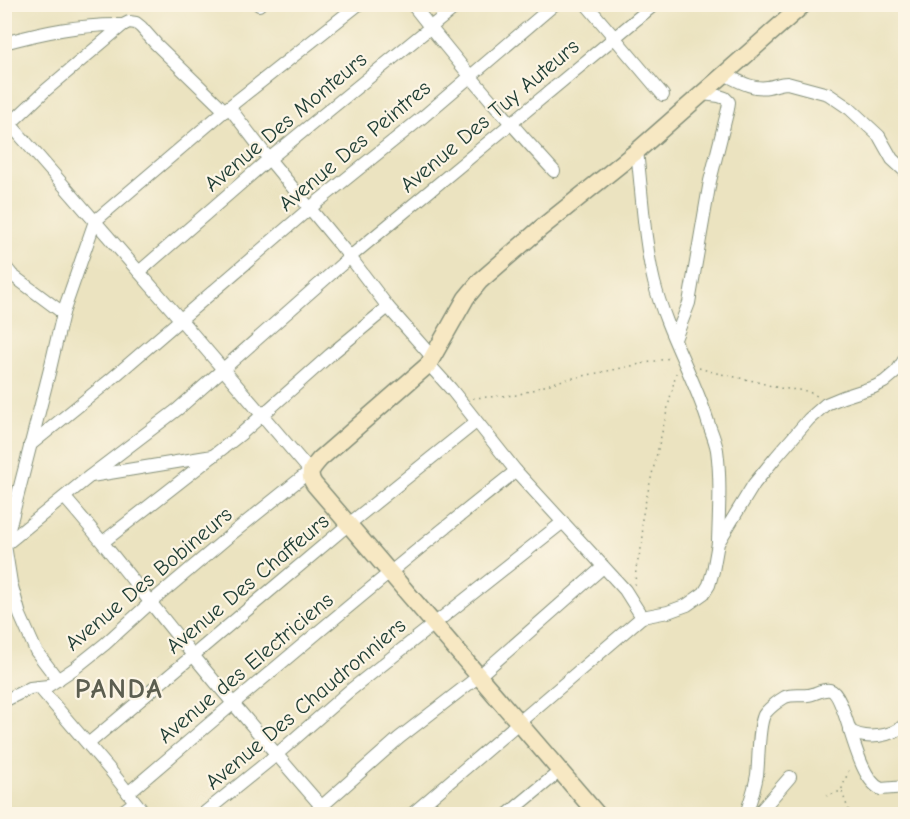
<svg xmlns="http://www.w3.org/2000/svg" width="910" height="819" viewBox="0 0 910 819" font-family="'Comic Neue',sans-serif">
<style>
.lines{fill:none;stroke-linecap:round;stroke-linejoin:round}
.street-casing{stroke:#85907a;stroke-width:14}
.secondary-casing{stroke:#85907a;stroke-width:19}
.path{stroke:#85907a;stroke-width:1.5;stroke-dasharray:1.5 4.5;stroke-linecap:butt}
.street{stroke:#fff;stroke-width:12}
.secondary{stroke:#f7e8c3;stroke-width:16}
.labels{text-anchor:middle;stroke-width:4.5;stroke-linejoin:round;paint-order:stroke}
.street-label{font-size:22px;fill:#1f3d34;stroke:#fcf5e5}
.district-label{font-size:28px;font-weight:bold;letter-spacing:1.5px;fill:#5c5e50;stroke:#fcf5e5}
</style>
<rect width="100%" height="100%" fill="#fcf5e5"/>
<filter id="ink" filterUnits="userSpaceOnUse"><feTurbulence type="fractalNoise" baseFrequency=".0167" numOctaves="2"/><feDisplacementMap in="SourceGraphic" scale="12" xChannelSelector="R" yChannelSelector="G"/><feConvolveMatrix kernelMatrix="1 2 1 2 8 2 1 2 1" color-interpolation-filters="sRGB"/></filter>
<filter id="wash" filterUnits="userSpaceOnUse"><feTurbulence type="fractalNoise" baseFrequency=".008" numOctaves="4" result="noise"/><feDisplacementMap in="SourceGraphic" scale="24" xChannelSelector="R" yChannelSelector="G"/><feGaussianBlur stdDeviation="1.35" result="paint"/><feColorMatrix in="noise" values="0 0 0 0 0 0 0 0 0 0 0 0 0 0 0 0 0 1.4 0 .05"/><feComposite in="paint" operator="in"/></filter>
<g filter="url(#wash)">
<rect width="100%" height="100%" fill="#ebe3c0"/>
</g>
<g filter="url(#ink)">
<g class="lines">
<defs>
<g id="street">
<path d="M412,4c45,58 93,114 142,167"/>
<path d="M586,4l77,91"/>
<path d="M259,5l1,-1"/>
<path d="M4,43c40,-11 78,-19 119,-18"/>
<path d="M724,74c13,6 28,16 44,13 7,-1 12,-4 19,-4l41,11 22,15 29,27 13,23 14,13"/>
<path d="M229,107l40,52 81,98 38,50 45,51"/>
<path d="M4,117l176,202 130,152 -76,61 -84,71 -45,41 -30,24 -27,18 -18,2 -26,13"/>
<path d="M10,124l36,-34 77,-65 6,-3 7,1 5,4 15,17 69,67"/>
<path d="M637,151c5,43 7,89 17,131 12,48 38,91 53,137 3,10 8,20 10,31 4,30 2,61 1,91"/>
<path d="M4,265l8,10 51,38"/>
<path d="M139,272l130,-113 190,-155"/>
<path d="M675,339l14,-36 21,-122 18,-72 1,-7 -4,-4 -6,-2 -16,-2"/>
<path d="M428,365l5,4 18,20 65,82 109,119 17,27"/>
<path d="M30,445l79,-64 201,-173 114,-92 131,-112"/>
<path d="M91,476l122,-20"/>
<path d="M65,498c44,50 84,104 127,156 44,54 90,107 136,160"/>
<path d="M103,542l138,-108 89,-79 58,-48"/>
<path d="M5,545l85,-69 88,-67 172,-152 305,-253"/>
<path d="M58,680l-22,-29 -16,-36 -9,-32 -6,-38 45,-176 13,-56 32,-92 134,-114 130,-103"/>
<path d="M39,687l71,83 35,44"/>
<path d="M849,730c16,11 42,7 57,-6"/>
<path d="M88,744l261,-220 127,-102"/>
<path d="M128,793c128,-109 256,-218 388,-322"/>
<path d="M119,814l16,-12"/>
<path d="M203,814l73,-59 72,-63 215,-170"/>
<path d="M313,814l86,-76 80,-62 124,-109"/>
<path d="M412,814l230,-197 26,-5 19,-7 17,-12 5,-8 4,-14 5,-28 36,-59 22,-27 33,-38 17,-15 17,-7 31,-10 10,-5 13,-11 9,-14"/>
<path d="M508,814l52,-43"/>
<path d="M746,814c4,-12 9,-26 11,-39 2,-15 1,-47 7,-60 4,-6 14,-14 21,-18 7,-3 15,-1 23,-2 6,0 15,-7 22,-5 17,4 24,87 51,99l25,-2"/>
<path d="M758,814l32,-37"/>
</g>
<path id="secondary" d="M597,814l-283,-330c-7,-11 -2,-16 6,-25l108,-94 38,-67 14,-17 61,-53 96,-77 167,-147"/>
</defs>
<use href="#street" class="street-casing"/>
<use href="#secondary" class="secondary-casing"/>
<g class="path">
<path d="M699,368l17,5 34,7 29,8 28,3 12,6"/>
<path d="M473,398l44,-3 42,-14 111,-23"/>
<path d="M635,585l1,-17 7,-27 -1,-22 3,-15 31,-131"/>
<path d="M842,792l8,22"/>
<path d="M826,796l15,-5 9,-24"/>
</g>
<use href="#street" class="street"/>
<use href="#secondary" class="secondary"/>
</g>
</g>
<g class="labels">
<g class="street-label">
<text transform="translate(489 115) rotate(-40)" y="8">Avenue Des Tuy Auteurs</text>
<text transform="translate(285 121) rotate(-40)" y="8">Avenue Des Monteurs</text>
<text transform="translate(354 145) rotate(-40)" y="8">Avenue Des Peintres</text>
<text transform="translate(148 578) rotate(-40)" y="8">Avenue Des Bobineurs</text>
<text transform="translate(247 583) rotate(-40)" y="8">Avenue Des Chaffeurs</text>
<text transform="translate(245 667) rotate(-40)" y="8">Avenue des Electriciens</text>
<text transform="translate(305 703) rotate(-40)" y="8">Avenue Des Chaudronniers</text>
</g>
<g class="district-label">
<text x="119" y="698">PANDA</text>
</g>
</g>
<rect width="910" height="819" fill="none" stroke="#fcf5e5" stroke-width="24"/>
</svg>
